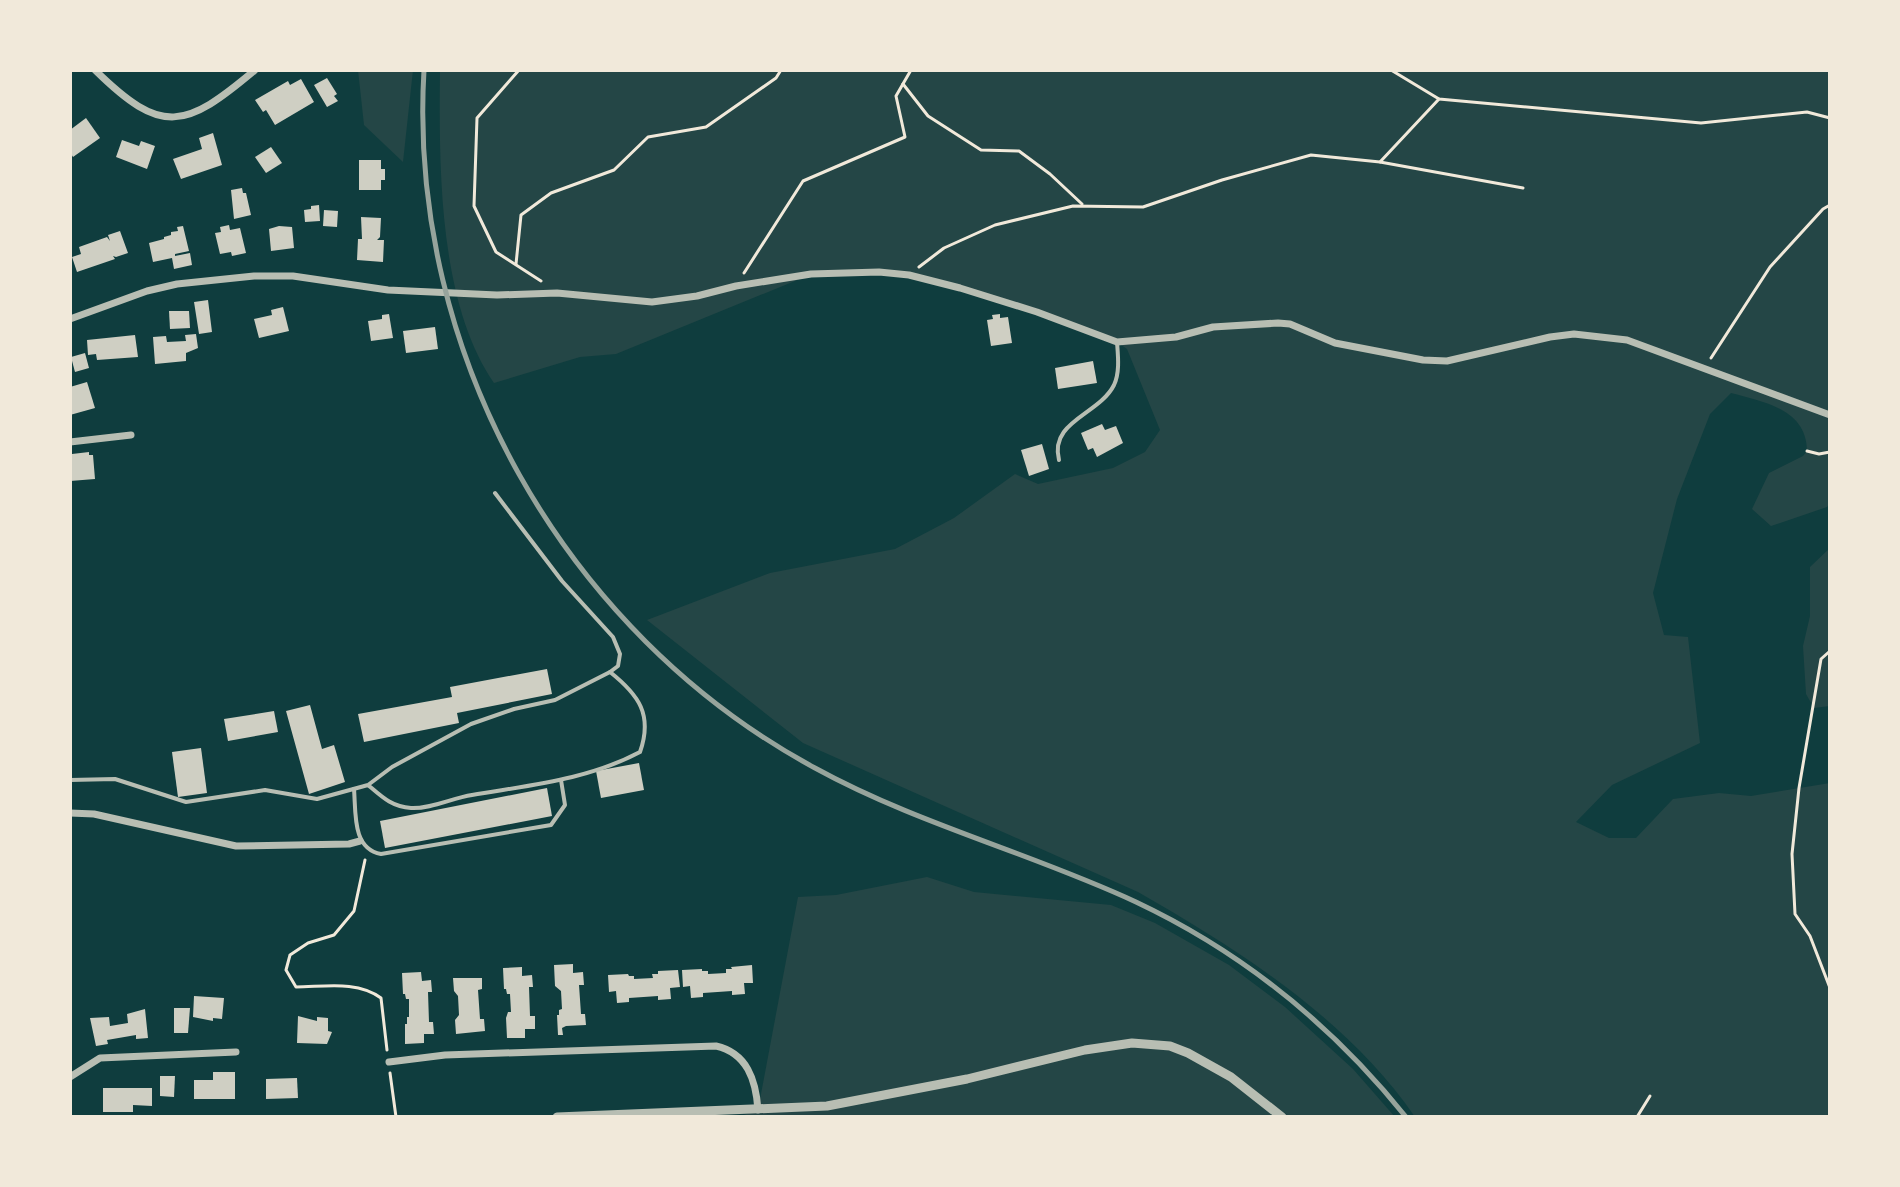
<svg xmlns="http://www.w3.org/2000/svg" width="1900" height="1187" viewBox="0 0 1900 1187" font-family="Commissioner,sans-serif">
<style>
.green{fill:#244646}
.building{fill:#cfcfc3}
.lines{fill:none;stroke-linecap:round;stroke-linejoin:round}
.path{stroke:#f1e9da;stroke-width:3}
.service{stroke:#b8beb3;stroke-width:4}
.minor{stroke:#b8beb3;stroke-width:7}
.tertiary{stroke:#b8beb3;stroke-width:9}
.rail{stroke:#97a49c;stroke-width:5}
</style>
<rect width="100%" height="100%" fill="#0f3d3e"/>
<g class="green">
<path d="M358,70h55l-10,92 -39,-37z"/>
<path d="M440,70h1390v433l-3,4 -56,19 -19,-17 17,-36 34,-17 4,-5c0,-42 -43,-49 -76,-58l-21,21 -33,85 -24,94 11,42 24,2 12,106 -88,42 -36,37 33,16h27l37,-39 46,-6 32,3 79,-13v334h-415c-67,-98 -176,-167 -277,-225l-335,-149 -156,-123 123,-47 125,-24 59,-31 61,-44 23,10 75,-16 32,-16 15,-22 -33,-81 -10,-7 -80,-30 -128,-37 -97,-1 -196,80 -36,3 -86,26c-56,-81 -55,-218 -54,-313z"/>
<path d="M1830,548v158l-16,2 -8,-14 -3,-48 7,-30v-49z"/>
<path d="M927,877l47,15 137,13 44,18 74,42 56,42 68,62 42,48h-657l20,-7 40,-213 38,-2z"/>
</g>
<g class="building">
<path d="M327,78l10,16 -3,2 4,5 -11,6 -13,-22z"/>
<path d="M301,79l13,23 -39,23 -9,-15 -3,2 -8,-12 33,-19 2,4z"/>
<path d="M86,118l14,20 -27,19 -3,-5v-22z"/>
<path d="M213,133l9,32 -41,14 -8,-20 29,-10 -3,-11z"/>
<path d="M122,140l17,6 2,-5 14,5 -8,23 -31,-12z"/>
<path d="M271,147l11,16 -16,10 -11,-16z"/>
<path d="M359,160h22v9h4v11h-4v10h-22z"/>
<path d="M242,188l1,5h3l5,22 -17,4 -3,-29z"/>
<path d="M319,205l1,16 -15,1 -1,-12 7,-1v-3z"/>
<path d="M324,210l14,1 -1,16 -14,-1z"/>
<path d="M361,217l20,1 -1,19 -3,3h7l-1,22 -26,-2 1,-21h4z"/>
<path d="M229,225l1,5 10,-2 6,25 -14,3 -1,-4 -11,2 -5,-21 6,-1 -1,-5z"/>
<path d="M183,226l6,25 -14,3v2l15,-3 2,12 -18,4 -2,-11 -19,4 -4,-19 15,-4v-2l7,-2v-3l7,-1 -1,-4z"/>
<path d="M279,226l13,1 2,21 -23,3 -2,-22z"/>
<path d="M120,231l8,22 -12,4 -3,-1 2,3 -38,13 -5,-15 9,-3 -2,-7 28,-10 3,4 -2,-6z"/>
<path d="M208,300l4,32 -13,2 -5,-32z"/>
<path d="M283,307l6,24 -30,7 -5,-19 18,-4 -1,-5z"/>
<path d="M169,311h20l1,17 -20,1z"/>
<path d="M389,314l4,24 -22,3 -3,-20 14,-2v-4z"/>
<path d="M1000,314v4l8,-1 4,26 -21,3 -4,-26 6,-1 -1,-4z"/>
<path d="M435,327l3,22 -32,4 -3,-22z"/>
<path d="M196,334l2,14 -12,5v8l-31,3 -2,-27 13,-1 1,6 19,-1 -1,-6z"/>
<path d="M135,335l3,22 -41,3 -1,-6 -8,1 -1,-15z"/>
<path d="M85,353l4,15 -14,4 -4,-15z"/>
<path d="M1093,361l4,22 -39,6 -3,-21z"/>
<path d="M87,382l8,26 -25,7v-28z"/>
<path d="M1102,424l3,6 11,-4 7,17 -26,14 -4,-9 -5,2 -7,-17z"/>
<path d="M1042,444l7,25 -20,7 -8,-26z"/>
<path d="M89,452v3h4l2,24 -25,2 2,-27z"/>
<path d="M547,669l5,25 -95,19 2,10 -95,19 -6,-28 94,-17 -2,-10z"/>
<path d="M310,705l12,44 12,-4 11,37 -36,12 -23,-83z"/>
<path d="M274,711l4,21 -50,9 -4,-22z"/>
<path d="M201,748l6,45 -29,4 -6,-45z"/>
<path d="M639,763l5,27 -43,8 -5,-27z"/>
<path d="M547,788l5,28 -167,32 -5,-27z"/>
<path d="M573,964v9l10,-1 1,13h-5l2,29h4l1,11 -20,1 -4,2 1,7h-5l-1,-20h2v-5l3,-1 -1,-18 -6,-5 -1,-21z"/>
<path d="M752,965l1,18h-9l1,11 -13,1v-4l-29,2v4l-12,1 -1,-12 -7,1 -1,-17 20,-1v2h6v3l18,-1v-4h6l-1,-2z"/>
<path d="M522,967v9l10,-1 1,12h-4l1,29h5v13h-10v9h-18l-1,-20 2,-6h3l-1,-18h-3l-1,-5h-2l-1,-21z"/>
<path d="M678,970l2,17 -10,1 1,11 -13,1v-4l-29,2v4l-12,1 -1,-12 -7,1 -1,-17 20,-1 1,2h5v3l19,-1 -1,-4h6v-3z"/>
<path d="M421,972l1,9 9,-1 1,12h-4l1,30h4l1,12h-10v9l-19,1v-20h2v-7h2v-18h-3l-1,-5h-2l-1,-21z"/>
<path d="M453,978h29v11l-4,1 2,29h4l1,12 -29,3 -1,-14 4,-5 -1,-19 -4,-5z"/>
<path d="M194,996l30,2 -2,21 -9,-1v3l-20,-4z"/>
<path d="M174,1008h16l-2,25h-14z"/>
<path d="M145,1009l3,29 -12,1v-4l-29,5 1,4 -12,2 -6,-28 19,-1 1,9 18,-3 -1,-9z"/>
<path d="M298,1016l19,5v-4l11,1v13l4,1 -5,12 -30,-1z"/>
<path d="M213,1072h22v27h-41v-19h19z"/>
<path d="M160,1076h15l-1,21 -14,-1z"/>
<path d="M297,1078l1,20 -32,1v-20z"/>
<path d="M103,1088h49v18l-19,-1v7h-30z"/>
</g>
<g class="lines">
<g class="path">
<path d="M519,70l-42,48 -3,88 22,46 45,29"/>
<path d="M1391,70l48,29 262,24 106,-11 23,6"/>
<path d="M903,84l25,32 53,34 38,1 31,23 32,30"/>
<path d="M1380,162l59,-63"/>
<path d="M516,264l5,-49 30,-22 63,-23 34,-33 58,-10 70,-49 5,-8"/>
<path d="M919,267l25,-19 51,-23 78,-19 70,1 79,-27 89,-25 69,7 143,26"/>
<path d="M744,273l59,-92 102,-44 -9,-41 15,-26"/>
<path d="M1711,358l59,-91 53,-58 7,-4"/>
<path d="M1807,451l12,3 11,-2"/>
<path d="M1830,651l-9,8 -22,129 -7,66 3,60 15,22 20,52"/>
<path d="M365,860l-11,51 -20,24 -26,8 -18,12 -4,15 10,17c27,0 61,-7 85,11l6,52"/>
<path d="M390,1073l6,44"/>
<path d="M1637,1117l13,-21"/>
</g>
<g class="service">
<path d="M1059,460c-10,-39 40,-45 55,-75 6,-13 4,-29 3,-43"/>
<path d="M495,493l67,88 51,56 7,17 -2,12 -8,6"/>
<path d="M70,780l45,-1 71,23 79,-12 52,9 51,-14 24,-18 79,-43 43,-15 41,-9 55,-28c29,23 43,43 30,80 -53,28 -110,33 -168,43 -20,3 -41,14 -61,13 -19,-1 -29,-11 -43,-23"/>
<path d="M354,789c2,24 -2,60 27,65l170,-29 14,-20 -4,-25"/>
</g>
<g class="minor">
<path d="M95,70c67,66 90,59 160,0"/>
<path d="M70,319l77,-28 30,-7 77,-8h39l95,14 109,5 60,-2 95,9 45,-6 39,-10 75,-12 68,-2 30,3 51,13 77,24 80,30 59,-5 37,-10 65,-4 12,1 45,19 88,17 24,1 103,-24 24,-3 53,6 203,75"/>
<path d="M70,442l61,-7"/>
<path d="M70,813l24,1 142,32 113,-2 11,-3"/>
<path d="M389,1062l56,-7 271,-9c31,7 40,34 42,64"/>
<path d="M70,1077l30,-19 136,-6"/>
</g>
<path class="tertiary" d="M557,1117l270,-11 140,-27 118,-29 47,-7 38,3 18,7 43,24 51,40"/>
<path class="rail" d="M424,70c-17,284 141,563 391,698 102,56 216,85 321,134 106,50 197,124 270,215"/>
</g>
<rect width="1900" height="1187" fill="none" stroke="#f1e9da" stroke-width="144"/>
</svg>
